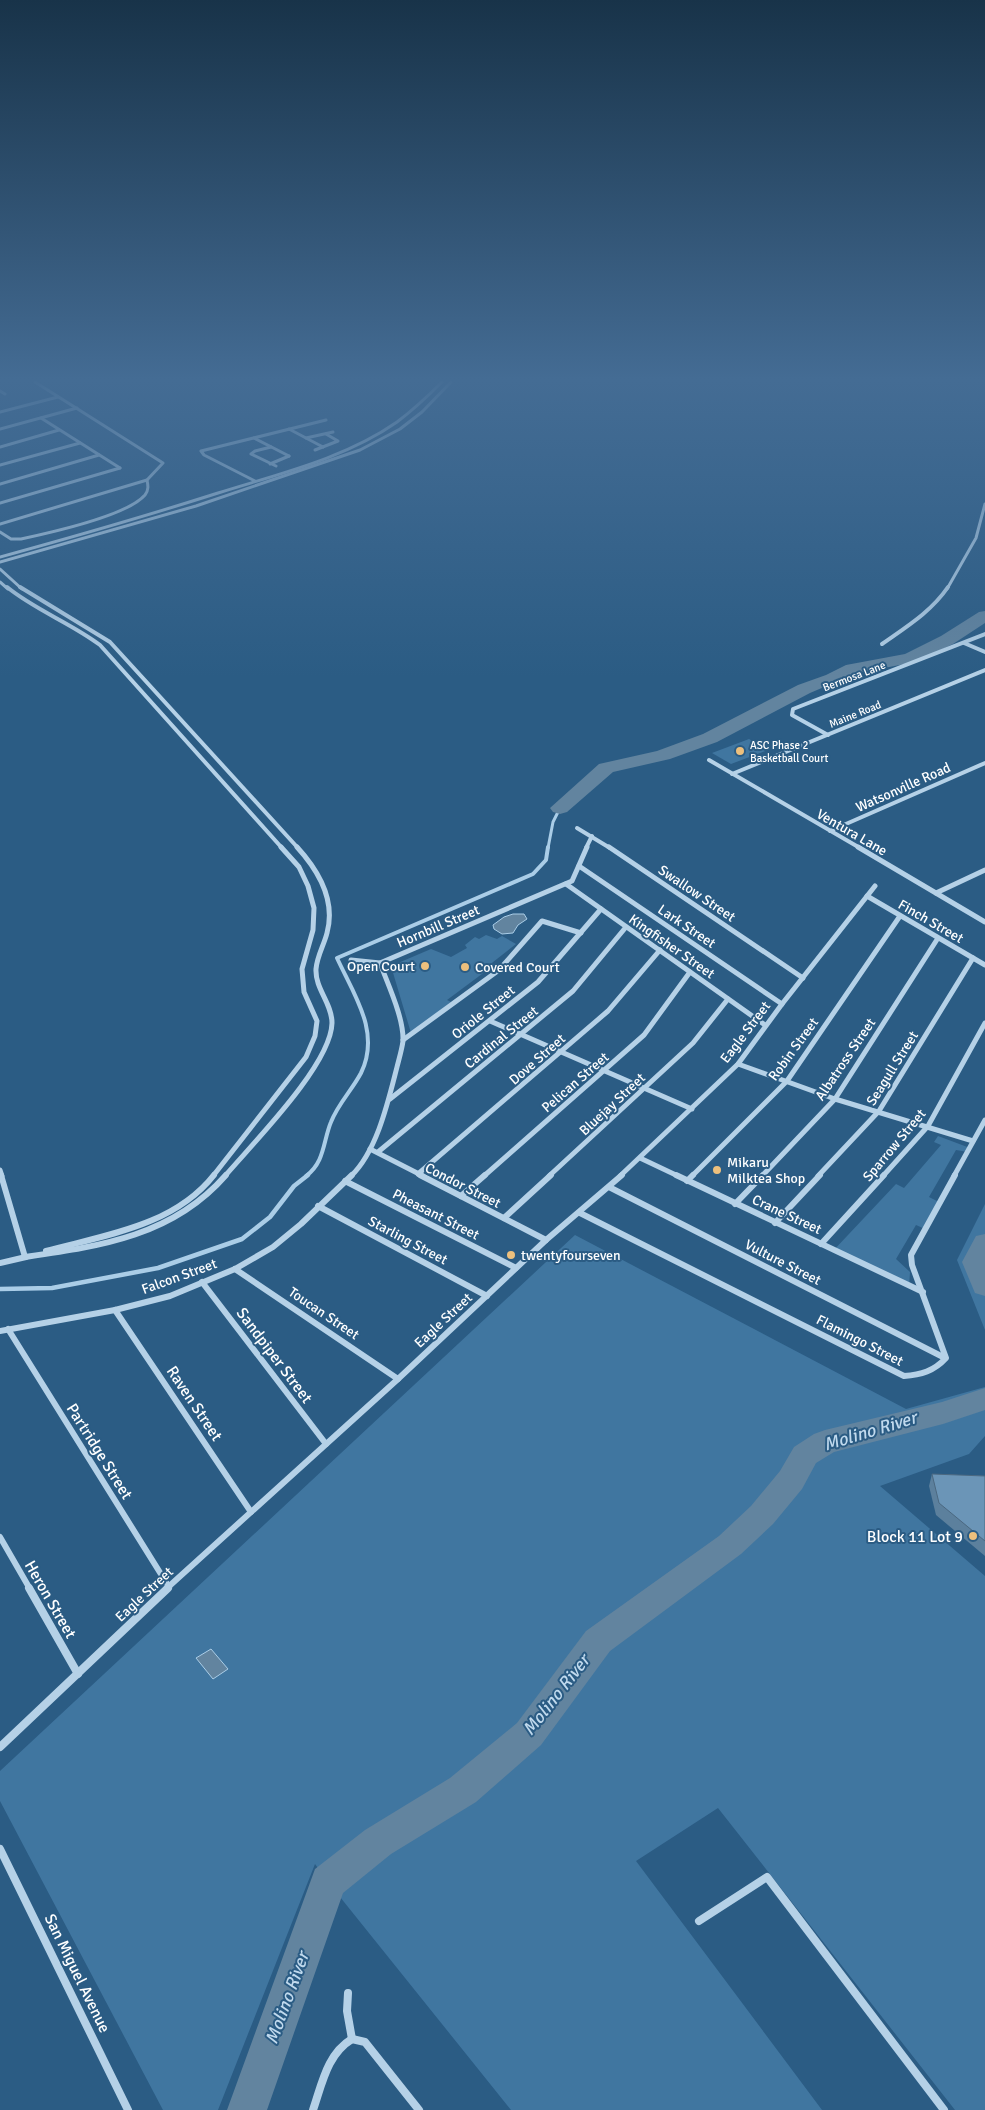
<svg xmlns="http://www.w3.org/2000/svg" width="985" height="2110" viewBox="0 0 985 2110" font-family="Signika,sans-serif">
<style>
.green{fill:#4076a0}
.water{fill:#62849f;stroke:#aacde7}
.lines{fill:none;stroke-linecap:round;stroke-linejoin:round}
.stream-far2{stroke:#aacde7;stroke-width:3}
.stream-far1{stroke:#aacde7;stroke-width:4}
.stream{stroke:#aacde7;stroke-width:4.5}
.river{fill:#62849f;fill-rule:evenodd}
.minor-far4{stroke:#b5d1e7;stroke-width:3}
.minor-far3{stroke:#b5d1e7;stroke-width:4}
.minor-far2{stroke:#b5d1e7;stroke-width:5}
.minor-far1{stroke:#b5d1e7;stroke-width:6}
.minor{stroke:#b5d1e7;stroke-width:8}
.wall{fill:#5c809d}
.building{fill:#6b95b7;stroke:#4b6880}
.poi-dot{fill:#edc07d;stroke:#2b5c84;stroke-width:2}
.labels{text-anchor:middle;stroke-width:4;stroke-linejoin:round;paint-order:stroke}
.far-street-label{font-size:11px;fill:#fff;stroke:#2b5c84}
.far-poi-label{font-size:11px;fill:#fff;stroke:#2b5c84;text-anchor:start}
.street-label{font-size:14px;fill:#fff;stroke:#2b5c84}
.poi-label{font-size:14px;fill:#fff;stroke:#2b5c84;text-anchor:start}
.near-street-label{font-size:16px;fill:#fff;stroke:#2b5c84}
.near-poi-label{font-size:16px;fill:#fff;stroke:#2b5c84;text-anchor:end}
.near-water-label{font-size:18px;font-style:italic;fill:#c1daee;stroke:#2b5c84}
</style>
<rect width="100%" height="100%" fill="#2b5c84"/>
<g class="green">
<path d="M749,739l19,11 -37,14 -19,-11z"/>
<path d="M486,935l11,4 5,-3 14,8 -28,22 2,2 -43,32 4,2 -40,31 -20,-67 40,-17 20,8 16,-9 -2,-3 10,-8 4,2z"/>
<path d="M938,1136l32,12 -2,4 -12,-2 -27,47 10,5 -14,27 -9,-4 -20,34 14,13 -1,15 -77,-35 64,-68 8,4 37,-43 -7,-3z"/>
<path d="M985,1204v126l-28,-70z"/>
<path d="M575,1235l331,174 79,-22v49l-16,18 -89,32 105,90v534h-30l-237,-302 -82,53 186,249h-311l-183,-228 -13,-18 -97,246h-55l-163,-309v-30z"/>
</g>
<g class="water">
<path d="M513,914h11l3,5 -9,6 -5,8 -11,1 -8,-5 -1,-4 11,-8z"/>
<path d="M211,1649l17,20 -15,10 -17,-21z"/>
</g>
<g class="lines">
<path class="stream-far2" d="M548,848l5,-26 7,-14"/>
<path class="stream-far1" d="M306,1176c19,-14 17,-35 25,-54 7,-18 21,-32 30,-49 20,-41 -7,-78 -24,-115l196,-84 13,-14 2,-13"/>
<path class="stream" d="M0,1289l52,-1 106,-20 84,-29 28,-22 24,-31 14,-11"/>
<g class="river">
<path d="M985,611v12l-32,21 -37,18 -59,11 -47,20 -93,49 -47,17 -57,13 -46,40 -7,2 -7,-2 -3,-4 49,-44 58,-13 46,-17 95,-49 28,-10 20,-10 59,-11 36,-18 38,-24z"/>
<path d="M985,1234v62l-10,-3 -13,-31 14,-26z"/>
<path d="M985,1388v22l-42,14 -109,28 -18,11 -14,26 -29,35 -32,30 -131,97 -69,94 -65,57 -85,52 -48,39 -76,217h-40l88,-241 50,-39 85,-52 67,-55 69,-92 133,-95 32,-30 29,-35 14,-24 20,-13 11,-4 117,-28z"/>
</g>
<g class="minor-far4">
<path d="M0,391l5,3"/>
<path d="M0,412l58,-15"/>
<path d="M41,418l79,50"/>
<path d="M0,429l77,-21"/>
<path d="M289,429l34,18"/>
<path d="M254,438l35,18"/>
<path d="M306,438l27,-6"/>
<path d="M0,447l59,-17"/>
<path d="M271,447l-16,4 -4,3 25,12"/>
<path d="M315,450l23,-9 -12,-7"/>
<path d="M270,464l19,-8"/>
<path d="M0,465l80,-22"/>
<path d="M255,481l-51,-26 -3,-4 125,-31"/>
<path d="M0,484l99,-29"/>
<path d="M0,503l120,-35"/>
<path d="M0,524l147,-44 16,-17 -128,-81"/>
<path d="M0,532l11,7h10c28,-6 106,-23 124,-44 4,-5 3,-10 2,-15"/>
<path d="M0,557c73,-20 146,-41 218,-64 60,-19 126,-34 179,-71 16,-12 31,-26 45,-40"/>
<path d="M0,562l196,-56 164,-56 40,-21 22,-17 29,-30"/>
<path d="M0,569l22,20"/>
<path d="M0,582l8,7"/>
<path d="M947,589l29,-51 9,-34"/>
</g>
<g class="minor-far3">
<path d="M7,587c28,23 64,36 93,58l182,203"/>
<path d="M20,587l90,55 188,206"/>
<path d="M964,643l21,9"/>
<path d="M882,644c24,-17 49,-32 66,-57"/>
<path d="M828,735l-36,-20 1,-6 192,-75"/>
<path d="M709,760l151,88"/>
<path d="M732,774l253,-104"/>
<path d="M577,828l33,20"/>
<path d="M830,831l155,-68"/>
<path d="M586,848l6,-12"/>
</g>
<g class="minor-far2">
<path d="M609,847l194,131"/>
<path d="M858,847l127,75"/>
<path d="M579,866l203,138"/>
<path d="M566,884l199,141"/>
<path d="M936,893l49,-23"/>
<path d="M867,896l118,69"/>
<path d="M351,960l29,3"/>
<path d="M490,1021l202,88"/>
<path d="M403,1040l96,-70 43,-49 39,12"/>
<path d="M738,1064l97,35 138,42"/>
<path d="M390,1099l148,-117 63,-73"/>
<path d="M370,1149l53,27"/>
<path d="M378,1152l195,-161 53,-64"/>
<path d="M640,1158l38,18"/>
<path d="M0,1170l2,6"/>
<path d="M418,1174l190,-163 52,-61"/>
<path d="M213,1176l93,-119 9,-21 2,-15 -13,-29 -2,-23 11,-39 1,-22 -6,-22 -9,-19 -18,-20"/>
<path d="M225,1176c28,-33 106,-111 107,-153 0,-20 -17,-34 -16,-54 1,-13 8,-24 11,-36 9,-33 -9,-63 -30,-86"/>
<path d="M351,1176c26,-25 37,-74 46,-109 2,-8 5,-18 6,-26 1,-23 -15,-56 -23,-78l192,-82 15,-34"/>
<path d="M484,1176l160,-141 46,-63"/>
<path d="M549,1176l144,-133 35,-44"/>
<path d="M620,1176l118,-112 44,-60 93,-118"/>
<path d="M692,1176l95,-95 113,-165"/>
<path d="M762,1176l73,-77 103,-161"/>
<path d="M818,1176l61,-65 94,-153"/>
<path d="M883,1176l45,-50 57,-103"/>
<path d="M954,1176l31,-56"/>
</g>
<g class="minor-far1">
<path d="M1,1175l24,82"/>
<path d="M420,1175l126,65"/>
<path d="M676,1175l247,117"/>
<path d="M345,1181l171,87"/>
<path d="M687,1181l6,-6"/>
<path d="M609,1187l336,171"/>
<path d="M461,1196l24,-21"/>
<path d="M735,1204l28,-29"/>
<path d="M318,1206l169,90"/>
<path d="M580,1213l324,163c17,-1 30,-5 42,-18l-34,-93 -1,-10 44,-80"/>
<path d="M504,1218l47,-43"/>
<path d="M775,1223l45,-48"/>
<path d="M821,1244l63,-69"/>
<path d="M46,1251c59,-16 128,-25 168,-76"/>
<path d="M25,1257c76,-11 148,-21 201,-82"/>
<path d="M0,1263l26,-6"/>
<path d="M235,1269l163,110"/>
<path d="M202,1282l124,162"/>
<path d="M115,1310l136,202"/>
<path d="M8,1329l161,258"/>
<path d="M0,1331l115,-21 55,-14 65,-27 38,-22 28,-23 51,-49"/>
<path d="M0,1537l30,52"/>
<path d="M166,1589l232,-210 148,-139 76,-65"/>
</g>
<g class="minor">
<path d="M29,1588l49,86"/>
<path d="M0,1747l168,-159"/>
<path d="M0,1849l128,261"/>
<path d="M699,1921l68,-44 177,233"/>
<path d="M348,1993l-1,18 5,28"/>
<path d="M352,2039l13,3 54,68"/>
<path d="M313,2110c9,-26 14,-56 39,-71"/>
</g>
</g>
<path class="wall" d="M932,1474l53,2v80l-49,-41 -7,-29z"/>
<path class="building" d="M932,1474l53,2v65l-46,-38z"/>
<linearGradient id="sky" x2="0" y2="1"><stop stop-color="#183349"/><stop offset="0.56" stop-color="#446c94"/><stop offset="1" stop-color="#446c94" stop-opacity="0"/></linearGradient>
<rect width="985" height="677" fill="url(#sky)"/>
<g class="poi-dot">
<circle cx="740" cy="751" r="5"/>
<circle cx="425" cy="966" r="5"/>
<circle cx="465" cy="967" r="5"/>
<circle cx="717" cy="1170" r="5"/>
<circle cx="511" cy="1255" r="5"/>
<circle cx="973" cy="1536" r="5"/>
</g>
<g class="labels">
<g class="far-street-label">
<text transform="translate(854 676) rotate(-21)" y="4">Bermosa Lane</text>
<text transform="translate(855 714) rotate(-22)" y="4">Maine Road</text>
</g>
<g class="far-poi-label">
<text x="750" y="749">ASC Phase 2<tspan x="750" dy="13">Basketball Court</tspan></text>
</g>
<g class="street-label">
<text transform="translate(903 787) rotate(-24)" y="5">Watsonville Road</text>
<text transform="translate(852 832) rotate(30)" y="5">Ventura Lane</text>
<text transform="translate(697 893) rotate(34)" y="5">Swallow Street</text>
<text transform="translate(931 921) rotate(30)" y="5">Finch Street</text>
<text transform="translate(438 926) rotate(-23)" y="5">Hornbill Street</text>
<text transform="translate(687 926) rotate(34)" y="5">Lark Street</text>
<text transform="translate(672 946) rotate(35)" y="5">Kingfisher Street</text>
<text transform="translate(483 1012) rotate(-39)" y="5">Oriole Street</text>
<text transform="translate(745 1032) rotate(-53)" y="5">Eagle Street</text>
<text transform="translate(501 1037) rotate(-39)" y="5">Cardinal Street</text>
<text transform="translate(793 1049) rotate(-54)" y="5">Robin Street</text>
<text transform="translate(537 1059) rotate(-41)" y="5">Dove Street</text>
<text transform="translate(845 1059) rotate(-56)" y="5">Albatross Street</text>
<text transform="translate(892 1068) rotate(-58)" y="5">Seagull Street</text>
<text transform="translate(575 1082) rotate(-41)" y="5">Pelican Street</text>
<text transform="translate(612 1104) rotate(-43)" y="5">Bluejay Street</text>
<text transform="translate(894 1145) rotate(-50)" y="5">Sparrow Street</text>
<text transform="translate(463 1185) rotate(27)" y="5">Condor Street</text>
<text transform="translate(436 1214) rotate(27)" y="5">Pheasant Street</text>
<text transform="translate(787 1214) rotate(25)" y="5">Crane Street</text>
<text transform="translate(408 1240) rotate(28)" y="5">Starling Street</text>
<text transform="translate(783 1262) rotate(27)" y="5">Vulture Street</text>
<text transform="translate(179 1276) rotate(-20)" y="5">Falcon Street</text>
<text transform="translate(324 1313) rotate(34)" y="5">Toucan Street</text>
<text transform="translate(443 1320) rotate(-43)" y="5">Eagle Street</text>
<text transform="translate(860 1340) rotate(27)" y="5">Flamingo Street</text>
<text transform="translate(144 1594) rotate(-43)" y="5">Eagle Street</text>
</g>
<g class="poi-label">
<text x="415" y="971" text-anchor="end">Open Court</text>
<text x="475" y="972">Covered Court</text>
<text x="727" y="1167">Mikaru<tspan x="727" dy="16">Milktea Shop</tspan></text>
<text x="521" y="1260">twentyfourseven</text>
</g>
<g class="near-street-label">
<text transform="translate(275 1355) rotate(53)" y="6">Sandpiper Street</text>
<text transform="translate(195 1403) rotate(56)" y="6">Raven Street</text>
<text transform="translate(100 1451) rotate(58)" y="6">Partridge Street</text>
<text transform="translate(51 1599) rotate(60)" y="6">Heron Street</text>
<text transform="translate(78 1973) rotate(64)" y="6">San Miguel Avenue</text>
</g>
<g class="near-poi-label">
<text x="963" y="1542">Block 11 Lot 9</text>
</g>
<g class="near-water-label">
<text transform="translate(870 1431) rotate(-17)" y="6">Molino River</text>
<text transform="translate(556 1695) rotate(-52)" y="6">Molino River</text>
<text transform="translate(287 1998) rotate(-70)" y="6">Molino River</text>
</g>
</g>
</svg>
